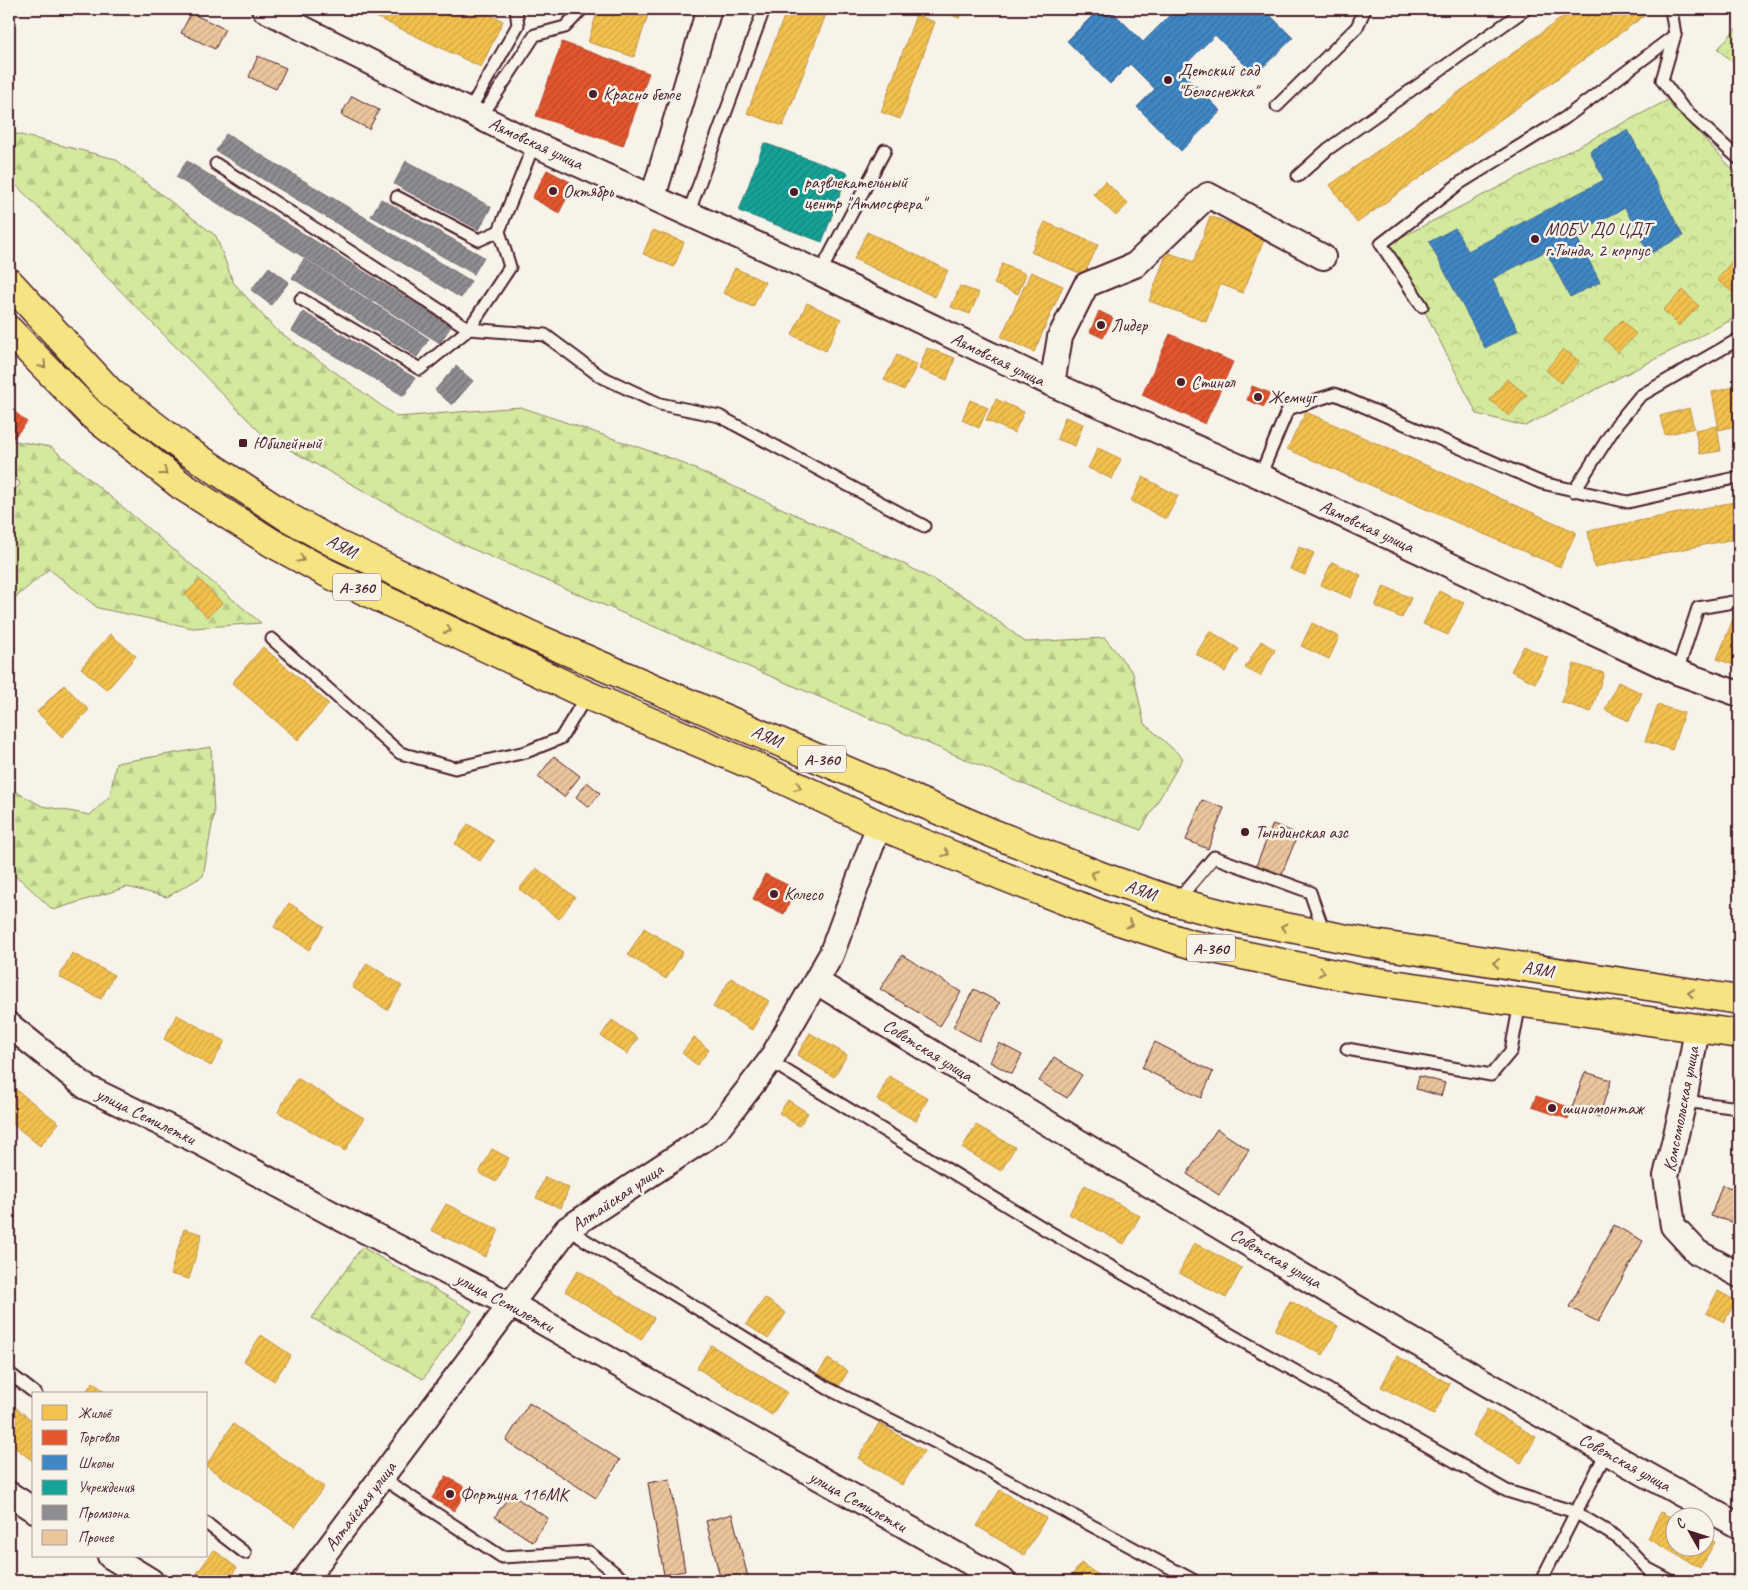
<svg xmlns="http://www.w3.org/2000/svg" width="1748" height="1590" viewBox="0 0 1748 1590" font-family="Caveat,sans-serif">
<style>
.forest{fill:url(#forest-firs);stroke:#8e8464}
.park{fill:url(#park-crowns);stroke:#8e8464}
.homes{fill:url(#homes-hatch);stroke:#c09044}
.shops{fill:url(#shops-hatch);stroke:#b6462d}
.schools{fill:url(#schools-hatch);stroke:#426897}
.public{fill:url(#public-hatch);stroke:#267b77}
.industry{fill:url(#industry-hatch);stroke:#796c73}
.building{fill:url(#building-hatch);stroke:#4a1f2b}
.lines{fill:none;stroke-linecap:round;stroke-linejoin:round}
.lane-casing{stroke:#4a1f2b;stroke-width:15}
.street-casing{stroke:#4a1f2b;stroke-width:28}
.highway-casing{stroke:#4a1f2b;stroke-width:31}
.lane{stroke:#f7f3e8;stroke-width:11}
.street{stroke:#f7f3e8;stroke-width:24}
.highway{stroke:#f6e381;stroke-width:28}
.oneway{stroke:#a08156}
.poi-dot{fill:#4a1f2b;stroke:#f7f3e8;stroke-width:2}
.labels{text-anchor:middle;stroke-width:5;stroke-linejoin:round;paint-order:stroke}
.shield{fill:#f7f3e8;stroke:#7e5f64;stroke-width:1}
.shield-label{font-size:16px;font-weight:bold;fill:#4a1f2b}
.poi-label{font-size:18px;fill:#4a1f2b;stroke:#f7f3e8;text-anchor:start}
.street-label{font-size:18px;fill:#4a1f2b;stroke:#f7f3e8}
</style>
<defs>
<pattern id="forest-firs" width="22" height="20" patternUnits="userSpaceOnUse" patternTransform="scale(1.25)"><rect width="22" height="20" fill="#d3e99d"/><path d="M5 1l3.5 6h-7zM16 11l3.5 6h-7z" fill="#b7c787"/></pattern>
<pattern id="park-crowns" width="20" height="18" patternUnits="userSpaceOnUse" patternTransform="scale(1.25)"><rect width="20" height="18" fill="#d3e99d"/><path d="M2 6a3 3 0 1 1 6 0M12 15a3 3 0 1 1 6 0" fill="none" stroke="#b7c787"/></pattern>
<pattern id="homes-hatch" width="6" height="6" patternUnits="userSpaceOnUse" patternTransform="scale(1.25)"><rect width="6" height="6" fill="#f2c14e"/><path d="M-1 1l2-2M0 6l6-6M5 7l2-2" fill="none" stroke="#d1a544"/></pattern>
<pattern id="shops-hatch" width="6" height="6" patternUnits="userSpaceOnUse" patternTransform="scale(1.25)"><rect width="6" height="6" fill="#e4572e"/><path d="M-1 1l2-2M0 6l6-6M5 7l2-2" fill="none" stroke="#bb4727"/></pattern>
<pattern id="schools-hatch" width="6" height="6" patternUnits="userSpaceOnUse" patternTransform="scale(1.25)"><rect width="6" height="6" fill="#3f88c5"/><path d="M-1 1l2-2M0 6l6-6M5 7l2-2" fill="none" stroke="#376fa0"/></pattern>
<pattern id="public-hatch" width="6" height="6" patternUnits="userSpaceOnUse" patternTransform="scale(1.25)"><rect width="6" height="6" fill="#17a398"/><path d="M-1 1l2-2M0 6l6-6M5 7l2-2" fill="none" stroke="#17847c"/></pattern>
<pattern id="industry-hatch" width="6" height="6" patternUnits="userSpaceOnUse" patternTransform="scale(1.25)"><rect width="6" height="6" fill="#8d8d92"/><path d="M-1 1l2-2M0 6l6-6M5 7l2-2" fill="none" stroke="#757377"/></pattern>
<pattern id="building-hatch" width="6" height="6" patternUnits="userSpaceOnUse" patternTransform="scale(1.25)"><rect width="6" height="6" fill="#ebc59b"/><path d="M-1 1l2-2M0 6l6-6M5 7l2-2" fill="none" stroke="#cba986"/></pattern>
</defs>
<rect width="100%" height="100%" fill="#f7f3e8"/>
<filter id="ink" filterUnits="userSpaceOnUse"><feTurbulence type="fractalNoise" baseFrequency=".02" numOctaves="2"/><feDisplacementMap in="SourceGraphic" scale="10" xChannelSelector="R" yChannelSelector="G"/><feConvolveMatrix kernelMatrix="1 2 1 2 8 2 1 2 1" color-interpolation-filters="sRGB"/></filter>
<g filter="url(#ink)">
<g class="forest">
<path d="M17,134l98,25 101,77 17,46 41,46 123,89 124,-10 152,52 231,105 68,37 53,41 80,-4 28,35 11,50 39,35 -42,72 -66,-24 -619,-264 -193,-107 -254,-257v-39z"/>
<path d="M9,440l42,7 210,176 -68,5 -95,-20 -49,-39 -40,34v-105l11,-14 -11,-19z"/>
<path d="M211,747l3,67 -11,62 -36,21 -40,-10 -74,23 -33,-31 -11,-6v-85l33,18 48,9 20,-19 6,-33z"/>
<path d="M362,1247l110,64 -49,68 -111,-61z"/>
</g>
<g class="park">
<path d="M1739,25v43l-21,-19z"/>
<path d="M1668,100l71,76v140l-214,110 -48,-12 -87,-171z"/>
</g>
<g class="homes">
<path d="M359,9h119l25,12 -22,46z"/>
<path d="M598,9h52l-16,48 -46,-15z"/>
<path d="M787,9h41l-45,117 -36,-13z"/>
<path d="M936,9h27l-4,9z"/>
<path d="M1574,9h75l2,2 -294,212 -27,-38z"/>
<path d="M916,15l19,7 -35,97 -19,-7z"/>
<path d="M1105,181l23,23 -12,12 -23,-22z"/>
<path d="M1210,216l55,21 -22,56 -23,-9 -14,38 -57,-21 18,-49 27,10z"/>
<path d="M1045,222l53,23 -14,30 -53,-23z"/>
<path d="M653,230l31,12 -10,25 -31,-13z"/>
<path d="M867,232l81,38 -13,27 -81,-38z"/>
<path d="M1737,255l2,2v34l-3,4 -19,-15z"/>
<path d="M1002,264l24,10 -8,20 -24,-10z"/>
<path d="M735,268l30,14 -12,25 -30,-14z"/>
<path d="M1031,272l32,14 -29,66 -33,-15z"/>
<path d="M960,286l19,7 -9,21 -19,-7z"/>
<path d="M1683,290l16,16 -20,20 -16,-16z"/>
<path d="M807,303l34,16 -15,32 -34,-16z"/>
<path d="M1622,320l14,14 -18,18 -14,-13z"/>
<path d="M927,348l28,10 -8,22 -28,-11z"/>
<path d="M1563,349l16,12 -18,22 -15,-13z"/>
<path d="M897,355l20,10 -13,25 -20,-10z"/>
<path d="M1507,379l20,16 -18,21 -19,-16z"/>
<path d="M1739,386v39l-20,5 -7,-38z"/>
<path d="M996,399l28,13 -10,21 -28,-13z"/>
<path d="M970,400l18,8 -9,20 -17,-8z"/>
<path d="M1689,408l5,20 -29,7 -5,-19z"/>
<path d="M1306,412l270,120 -16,35 -273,-118z"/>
<path d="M1065,417l18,7 -8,22 -18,-7z"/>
<path d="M1717,426l4,25 -21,3 -5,-24z"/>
<path d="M1098,448l23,11 -9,20 -24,-11z"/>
<path d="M1143,477l35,19 -12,23 -35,-18z"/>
<path d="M1739,501v37l-145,29 -6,-36z"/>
<path d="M1299,547l15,6 -9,22 -15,-6z"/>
<path d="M1332,562l29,13 -10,23 -30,-13z"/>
<path d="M200,580l22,23 -15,14 -22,-23z"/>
<path d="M1384,586l27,12 -9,20 -27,-12z"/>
<path d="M1439,591l25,12 -16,32 -25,-11z"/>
<path d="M1737,609h2v58l-22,-8z"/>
<path d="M1312,623l27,14 -10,22 -28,-13z"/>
<path d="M1210,631l29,18 -14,23 -29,-18z"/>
<path d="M110,634l26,22 -29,34 -26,-22z"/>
<path d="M1261,641l14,9 -15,26 -15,-8z"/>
<path d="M1524,646l24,12 -13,25 -24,-12z"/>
<path d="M263,647l66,57 -31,36 -66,-57z"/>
<path d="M1574,664l30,9 -13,39 -30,-10z"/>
<path d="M1618,682l24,11 -13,28 -24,-11z"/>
<path d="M64,685l25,25 -27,27 -25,-25z"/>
<path d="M1658,705l26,8 -12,37 -27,-9z"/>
<path d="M468,824l26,17 -14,20 -25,-17z"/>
<path d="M536,868l39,29 -16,22 -40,-30z"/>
<path d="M289,903l35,23 -15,24 -35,-23z"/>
<path d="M644,928l39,24 -17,27 -38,-24z"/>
<path d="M72,953l42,22 -13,24 -42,-22z"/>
<path d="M367,963l35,23 -15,24 -35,-23z"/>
<path d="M731,978l38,23 -17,29 -39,-23z"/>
<path d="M177,1015l48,26 -14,25 -47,-27z"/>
<path d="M612,1020l26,18 -11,16 -26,-18z"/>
<path d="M810,1033l37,22 -13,22 -37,-22z"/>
<path d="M694,1037l15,13 -12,15 -15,-12z"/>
<path d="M889,1076l39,22 -12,23 -39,-21z"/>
<path d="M297,1078l67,40 -19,33 -67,-39z"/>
<path d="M9,1084l50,39 -19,23 -31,-25z"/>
<path d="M788,1100l20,13 -9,13 -20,-13z"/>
<path d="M976,1125l39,22 -14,24 -39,-23z"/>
<path d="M492,1149l17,9 -13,24 -17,-9z"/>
<path d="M545,1177l24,11 -8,20 -25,-10z"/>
<path d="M1085,1185l55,31 -16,28 -55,-30z"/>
<path d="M446,1204l53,26 -14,27 -54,-27z"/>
<path d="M184,1229l18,5 -13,45 -19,-5z"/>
<path d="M1194,1243l48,25 -16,30 -47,-25z"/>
<path d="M578,1270l76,48 -13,22 -76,-49z"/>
<path d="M1718,1291l18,10 -12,21 -18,-9z"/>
<path d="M765,1298l21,15 -18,26 -22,-15z"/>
<path d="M1290,1301l48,25 -15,29 -48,-25z"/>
<path d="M261,1335l30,20 -17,26 -30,-20z"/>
<path d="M711,1345l76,47 -15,23 -75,-47z"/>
<path d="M1397,1356l53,28 -16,30 -53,-27z"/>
<path d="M828,1359l20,12 -9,15 -21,-13z"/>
<path d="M93,1382l15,12h-24z"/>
<path d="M16,1408l18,14v40l-25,-19v-26z"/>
<path d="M1487,1409l49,28 -15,26 -49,-28z"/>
<path d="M879,1423l45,28 -22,34 -44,-27z"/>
<path d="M233,1424l91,63 -29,40 -89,-61z"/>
<path d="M1000,1490l46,28 -22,37 -47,-29z"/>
<path d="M1661,1512l15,8v28h30v-11l9,5 -15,26 -53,-30z"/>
<path d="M214,1550l23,18 -11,13h-24l-7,-5z"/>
<path d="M1081,1563l17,12 -4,6h-26z"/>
</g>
<g class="shops">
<path d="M562,42l87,31 -26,73 -87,-30z"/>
<path d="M547,170l27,14 -15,29 -27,-15z"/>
<path d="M1099,311l14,7 -10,20 -13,-6z"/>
<path d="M1170,334l63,28 -28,62 -63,-29z"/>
<path d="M1252,386l18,7 -6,14 -17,-7z"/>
<path d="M9,407l18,15 -16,19 -2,-2z"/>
<path d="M765,874l31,15 -12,25 -31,-15z"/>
<path d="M1536,1096l36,12 -4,11 -36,-12z"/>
<path d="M446,1476l22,13 -14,22 -22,-13z"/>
</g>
<g class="schools">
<path d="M1099,9h11l33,33 33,-33h44l6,6 7,-6h31l29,29 -38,37 -40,-40 -35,35 41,41 -40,40 -44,-44 18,-18 -25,-25 -20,20 -43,-43z"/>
<path d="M1628,130l55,106 -34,18 -24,-46 -50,26 25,48 -30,15 -24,-46 -54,28 26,51 -33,18 -56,-106 26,-14 13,23 136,-71 -14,-29z"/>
</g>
<path class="public" d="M764,143l84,30 -26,69 -83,-31z"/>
<g class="industry">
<path d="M226,134l245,147 -10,17 -245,-147z"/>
<path d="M187,161l264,165 -11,17 -264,-166z"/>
<path d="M406,161l85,46 -12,23 -85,-46z"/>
<path d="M381,199l103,58 -10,17 -103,-58z"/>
<path d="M304,259l125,80 -12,18 -125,-79z"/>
<path d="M269,267l20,15 -18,23 -20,-15z"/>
<path d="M303,312l112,66 -11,18 -112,-65z"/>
<path d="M456,366l17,15 -21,24 -17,-15z"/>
</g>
<g class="building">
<path d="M191,13l34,16 -10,20 -34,-16z"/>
<path d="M258,56l28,12 -10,21 -27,-12z"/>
<path d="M352,96l27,14 -10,19 -28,-14z"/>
<path d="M554,756l26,20 -16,21 -26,-20z"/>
<path d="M587,782l13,11 -11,14 -13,-10z"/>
<path d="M1202,800l22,8 -16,41 -22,-9z"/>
<path d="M1273,824l25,10 -17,42 -25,-10z"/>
<path d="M902,955l59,37 -21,34 -60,-37z"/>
<path d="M974,989l26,14 -21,38 -26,-14z"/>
<path d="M1155,1042l58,30 -12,26 -59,-30z"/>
<path d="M999,1043l23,12 -10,19 -22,-12z"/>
<path d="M1054,1057l28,18 -15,23 -28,-17z"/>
<path d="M1585,1072l26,8 -12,37 -27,-9z"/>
<path d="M1419,1076l26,7 -4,13 -25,-7z"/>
<path d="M1217,1129l32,21 -30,45 -32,-21z"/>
<path d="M1722,1185l17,5 -8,32 -20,-6z"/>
<path d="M1614,1225l29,16 -45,81 -29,-15z"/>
<path d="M529,1403l91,57 -24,38 -90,-57z"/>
<path d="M670,1479l15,92 -21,4 -16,-92z"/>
<path d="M510,1494l38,24 -15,24 -38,-25z"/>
<path d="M732,1514l17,67h-28l-15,-60z"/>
</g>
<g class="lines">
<defs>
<g id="lane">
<path d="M1671,9l4,26 -13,45 20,27 57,52"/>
<path d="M1277,106l80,-79 8,-18"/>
<path d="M469,111l49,-86 -2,-16"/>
<path d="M481,117l54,-82 30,-8 17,-18"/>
<path d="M216,164l253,165 76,6 55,41 60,28 59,12 205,110"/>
<path d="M1298,176l30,-27 198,-140"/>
<path d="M397,197l82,43 20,-9"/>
<path d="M688,214l76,-205"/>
<path d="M820,273l65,-123"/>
<path d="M301,299l119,70 49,-40 41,-62 -11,-36 35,-87"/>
<path d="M1422,306l-41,-62 79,-61 105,-65 110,-83"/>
<path d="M1260,476l28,-67 47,-15 207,89 86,19 111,-25"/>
<path d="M1574,491l43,-67 23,-28 99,-57"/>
<path d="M272,639l128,114 55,15 71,-16 35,-14 26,-43"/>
<path d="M1677,672l21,-64 41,-7"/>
<path d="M1176,902l38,-45 96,35 15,43"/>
<path d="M1347,1049l144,26 20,-24 9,-48"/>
<path d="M770,1061l278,170 459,260 68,21 43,26 30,31 23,12"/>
<path d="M1684,1101l55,7"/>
<path d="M567,1229l260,159 116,58 252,135"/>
<path d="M9,1373l27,21"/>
<path d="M382,1478l120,79 87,-5 36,29"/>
<path d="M206,1523l39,30"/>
<path d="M1541,1581l65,-128"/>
</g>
<g id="street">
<path d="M264,9l270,135 286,129 232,111 208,92 417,196 62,22"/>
<path d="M653,197l56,-188"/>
<path d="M1052,384l8,-47 26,-52 49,-20 73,-70 115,62"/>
<path d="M817,982c304,187 610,372 922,544"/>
<path d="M9,1025l77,62 117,57 139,75 183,93 478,269"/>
<path d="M1697,1029l-13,72 -18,75 7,50 24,26 42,23"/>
<path d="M9,1494l25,16"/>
<path d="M110,1556l41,25"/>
<path d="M304,1581l263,-352 149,-98 54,-70 61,-106 48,-130"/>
</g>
<g id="highway">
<path d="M9,282l101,110 76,58 100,66 50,28 203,95 453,194 111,44 73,25 62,16 130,25 371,57"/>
<path d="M9,330l82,84 91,72 90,57 57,31 258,121 167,71 125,59 126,52 102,40 83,27 168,35 381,55"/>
</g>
</defs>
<use href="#lane" class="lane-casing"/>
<use href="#street" class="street-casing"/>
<use href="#highway" class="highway-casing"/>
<use href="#lane" class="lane"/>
<use href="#street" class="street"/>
<use href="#highway" class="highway"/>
</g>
<defs><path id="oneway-chevron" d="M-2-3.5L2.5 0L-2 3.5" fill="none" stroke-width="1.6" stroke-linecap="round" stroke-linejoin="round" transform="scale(1.25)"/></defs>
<g class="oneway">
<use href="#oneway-chevron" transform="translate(43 365) rotate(46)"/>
<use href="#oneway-chevron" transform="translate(164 472) rotate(38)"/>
<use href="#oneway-chevron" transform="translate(301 559) rotate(29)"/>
<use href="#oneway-chevron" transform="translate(448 630) rotate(25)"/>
<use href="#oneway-chevron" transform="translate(798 787) rotate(25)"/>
<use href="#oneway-chevron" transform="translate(946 853) rotate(22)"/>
<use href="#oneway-chevron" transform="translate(1094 874) rotate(-158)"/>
<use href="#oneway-chevron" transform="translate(1130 924) rotate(18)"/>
<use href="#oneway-chevron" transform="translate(1284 927) rotate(-168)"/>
<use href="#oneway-chevron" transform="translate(1496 963) rotate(-171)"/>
<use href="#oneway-chevron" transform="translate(1322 972) rotate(12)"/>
<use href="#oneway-chevron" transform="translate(1691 993) rotate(-171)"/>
</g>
</g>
<g class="poi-dot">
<circle cx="1168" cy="80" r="5"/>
<circle cx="593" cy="94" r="5"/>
<circle cx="553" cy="191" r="5"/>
<circle cx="794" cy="192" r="5"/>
<circle cx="1535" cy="239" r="5"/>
<circle cx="1101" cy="325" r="5"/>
<circle cx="1181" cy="382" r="5"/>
<circle cx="1258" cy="397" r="5"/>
<rect x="238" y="438" width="10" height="10" rx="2.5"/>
<circle cx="1245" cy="832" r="5"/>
<circle cx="774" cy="894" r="5"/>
<circle cx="1552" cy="1108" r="5"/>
<circle cx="450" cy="1494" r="5"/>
</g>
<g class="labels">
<g class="shield">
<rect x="333" y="573.5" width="48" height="27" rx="4"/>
<rect x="798" y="745.5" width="48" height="27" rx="4"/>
<rect x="1187" y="934.5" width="48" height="27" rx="4"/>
</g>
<g class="shield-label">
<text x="357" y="593">А-360</text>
<text x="822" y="765">А-360</text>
<text x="1211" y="954">А-360</text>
</g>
<g class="poi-label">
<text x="1178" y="76">Детский сад<tspan x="1178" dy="21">"Белоснежка"</tspan></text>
<text x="603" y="100">Красно белое</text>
<text x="804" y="188">развлекательный<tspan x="804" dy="21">центр "Атмосфера"</tspan></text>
<text x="563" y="197">Октябрь</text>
<text x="1545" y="235">МОБУ ДО ЦДТ<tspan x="1545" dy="21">г.Тында, 2 корпус</tspan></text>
<text x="1111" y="331">Лидер</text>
<text x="1191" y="388">Стинол</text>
<text x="1268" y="403">Жемчуг</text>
<text x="253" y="449">Юбилейный</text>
<text x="1255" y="838">Тындинская азс</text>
<text x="784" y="900">Колесо</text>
<text x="1562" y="1114">шиномонтаж</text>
<text x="460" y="1500">Фортуна 116МК</text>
</g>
<g class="street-label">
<text transform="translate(536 143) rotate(25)" y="6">Аямовская улица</text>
<text transform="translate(998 359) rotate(26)" y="6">Аямовская улица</text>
<text transform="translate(1367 526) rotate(25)" y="6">Аямовская улица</text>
<text transform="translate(342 546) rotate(27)" y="6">АЯМ</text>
<text transform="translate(767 736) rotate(23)" y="6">АЯМ</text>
<text transform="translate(1141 890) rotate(19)" y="6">АЯМ</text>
<text transform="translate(1538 969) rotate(9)" y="6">АЯМ</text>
<text transform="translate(928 1050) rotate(32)" y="6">Советская улица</text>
<text transform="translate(1681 1109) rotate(-79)" y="6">Комсомольская улица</text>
<text transform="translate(146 1116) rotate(26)" y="6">улица Семилетки</text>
<text transform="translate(617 1197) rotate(-34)" y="6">Алтайская улица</text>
<text transform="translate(1276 1258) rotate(30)" y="6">Советская улица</text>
<text transform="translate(505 1302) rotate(28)" y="6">улица Семилетки</text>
<text transform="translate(1625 1462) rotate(29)" y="6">Советская улица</text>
<text transform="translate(858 1501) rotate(29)" y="6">улица Семилетки</text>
<text transform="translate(360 1506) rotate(-53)" y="6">Алтайская улица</text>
</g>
</g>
<rect width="1748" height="1590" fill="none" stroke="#f7f3e8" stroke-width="30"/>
<rect x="15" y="15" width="1718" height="1560" fill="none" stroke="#4a1f2b" stroke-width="2" filter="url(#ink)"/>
<rect x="32" y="1392" width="175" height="165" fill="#f7f3e8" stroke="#b29e9c"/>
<rect x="42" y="1405" width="25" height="15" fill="#f2c14e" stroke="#b29e9c"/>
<text x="78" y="1418" font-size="15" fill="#4a1f2b">Жильё</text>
<rect x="42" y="1430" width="25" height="15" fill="#e4572e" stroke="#b29e9c"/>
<text x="78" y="1442" font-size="15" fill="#4a1f2b">Торговля</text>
<rect x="42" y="1455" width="25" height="15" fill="#3f88c5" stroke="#b29e9c"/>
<text x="78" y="1468" font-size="15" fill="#4a1f2b">Школы</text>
<rect x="42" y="1480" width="25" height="15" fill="#17a398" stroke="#b29e9c"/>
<text x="78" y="1492" font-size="15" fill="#4a1f2b">Учреждения</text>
<rect x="42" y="1505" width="25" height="15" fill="#8d8d92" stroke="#b29e9c"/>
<text x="78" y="1518" font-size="15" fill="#4a1f2b">Промзона</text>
<rect x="42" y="1530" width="25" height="15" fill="#ebc59b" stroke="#b29e9c"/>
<text x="78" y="1542" font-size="15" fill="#4a1f2b">Прочее</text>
<g transform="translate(1690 1532) rotate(309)"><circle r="24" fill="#f7f3e8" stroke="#b29e9c"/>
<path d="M0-4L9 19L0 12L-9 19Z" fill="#4a1f2b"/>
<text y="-8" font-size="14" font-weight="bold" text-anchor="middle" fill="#4a1f2b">С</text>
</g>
</svg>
